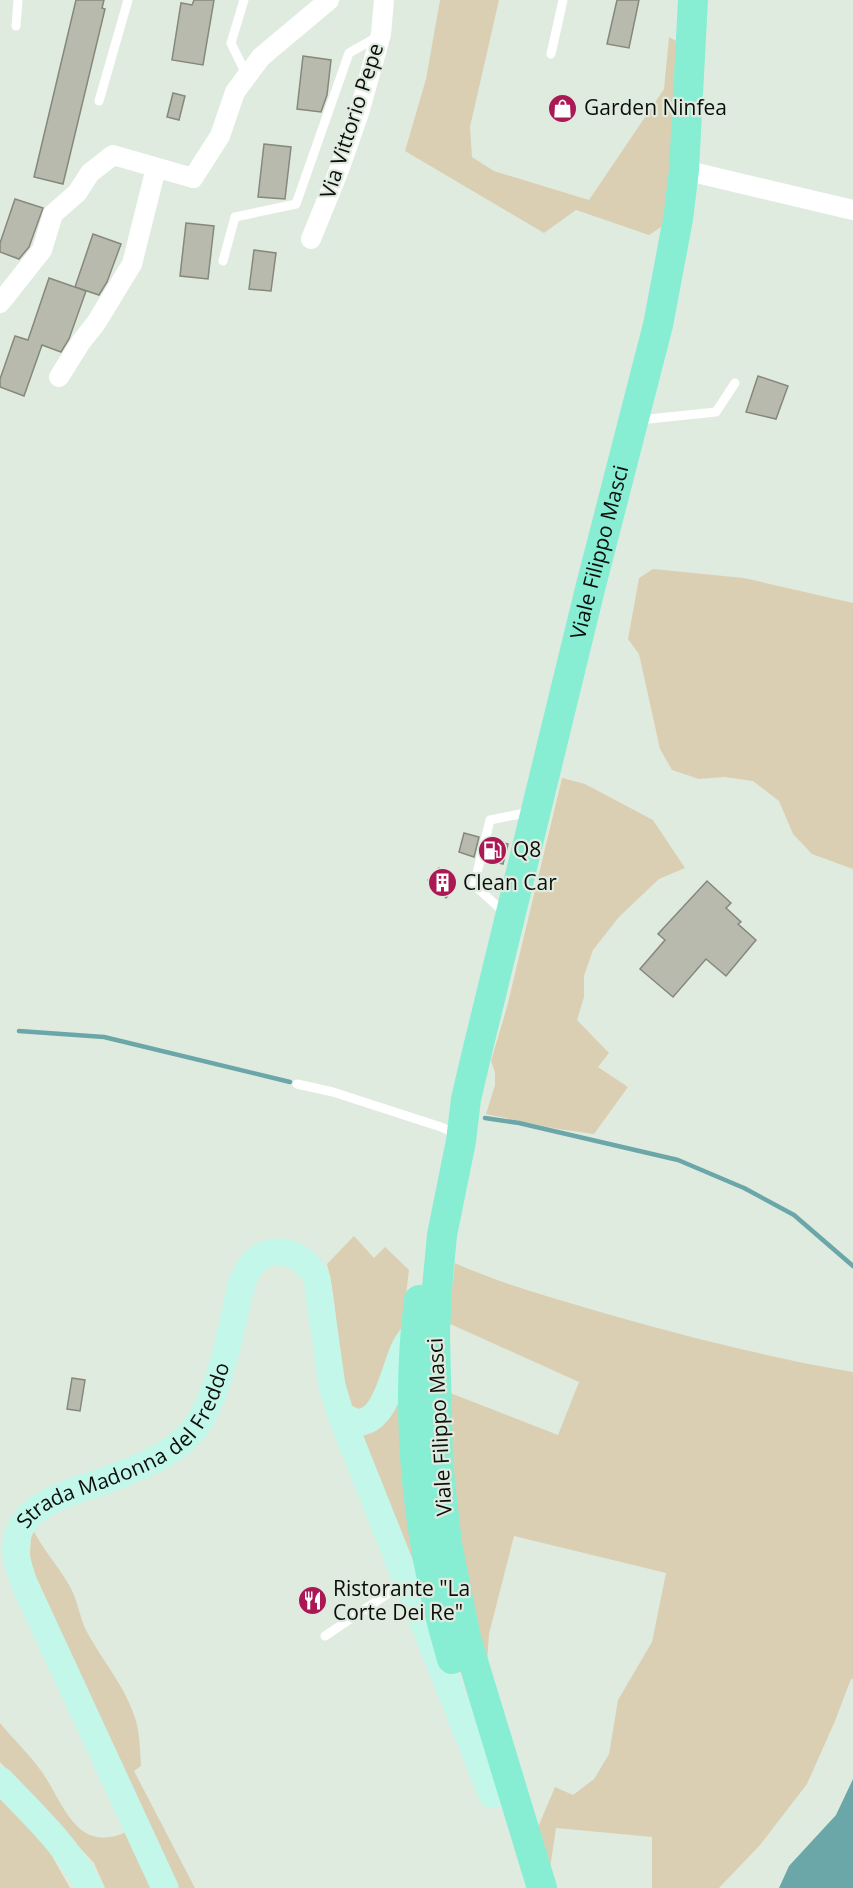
<svg xmlns="http://www.w3.org/2000/svg" width="853" height="1888" viewBox="0 0 853 1888" font-family="'Open Sans',sans-serif">
<style>
.green{fill:#dbcfb3}
.water{fill:#6ba6a8}
.lines{fill:none;stroke-linecap:round;stroke-linejoin:round}
.stream{stroke:#6ba6a8;stroke-width:4.5}
.building{fill:#b7baad;stroke:#86887c;stroke-width:1.5}
.lane{stroke:#fff;stroke-width:9}
.street{stroke:#fff;stroke-width:20}
.secondary{stroke:#c3f7ea;stroke-width:27}
.primary{stroke:#87eed4;stroke-width:30}
.labels{text-anchor:middle;stroke-width:4.5;stroke-linejoin:round;paint-order:stroke}
.poi-label{font-size:21px;fill:#0b0e0b;stroke:#e0ebe0;text-anchor:start}
.street-label{font-size:21px;fill:#0b0e0b;stroke:#e0ebe0}
</style>
<rect width="100%" height="100%" fill="#e0ebe0"/>
<g class="green">
<path d="M440,0h59l-29,127 2,30 22,14 95,29 75,-111 5,-52 16,9 -15,175 -21,14 -73,-25 -32,23 -139,-82 21,-72z"/>
<path d="M653,569l91,9 109,25v266l-41,-15 -19,-20 -14,-33 -26,-20 -29,-4 -25,2 -27,-9 -12,-21 -21,-95 -11,-15 11,-61z"/>
<path d="M562,778l23,6 68,36 32,48 -26,11 -40,38 -26,33 -9,26v21l-7,23 32,33 -11,14 30,20 -34,47 -36,-5 -72,-15 9,-29v-13l-4,-11 16,-54z"/>
<path d="M354,1236l20,22 11,-11 24,23 -5,42 -7,39 -18,51 -19,8 -11,-6c-3,-12 -7,-25 -8,-37 -5,-35 -5,-69 -14,-103z"/>
<path d="M455,1263c44,20 89,32 135,46 86,25 175,48 263,63v307h-2l-16,42 -28,63 -47,61 -41,43h-67v-51l-96,-9 -7,47 -11,-48 17,-40 18,8 21,-16 15,-25 9,-54 34,-58 14,-69 -152,-37 -25,98 -3,42 -27,-119 -14,-166 113,44 21,-53 -131,-59z"/>
<path d="M402,1381l24,217 -68,-171z"/>
<path d="M32,1527c9,21 26,38 37,58 8,13 10,29 16,43 16,32 41,58 51,93 4,14 4,30 5,45l-7,5 61,117h-19l-147,-324z"/>
<path d="M0,1723c14,17 30,32 42,49 24,35 35,86 91,57l27,59h-55l-11,-25 -94,-101z"/>
<path d="M0,1795l44,47 26,46h-70z"/>
</g>
<path class="water" d="M853,1779v109h-74l10,-22 47,-51z"/>
<g class="lines">
<g class="stream">
<path d="M19,1031l85,6 186,45"/>
<path d="M485,1118l34,5 159,37 66,28 50,27 59,51"/>
</g>
</g>
<g class="building">
<path d="M76,0h28l-2,8 3,1 -42,175 -29,-7z"/>
<path d="M194,0h20l-11,65 -31,-5 9,-57 11,2z"/>
<path d="M617,0h22l-10,48 -22,-4z"/>
<path d="M303,56l28,4 -4,35 -6,17 -24,-3z"/>
<path d="M173,93l12,3 -6,24 -12,-3z"/>
<path d="M264,144l27,3 -6,52 -27,-2z"/>
<path d="M15,199l28,9 -14,39 -10,12 -19,-7v-9z"/>
<path d="M186,223l28,3 -6,53 -28,-3z"/>
<path d="M93,234l28,10 -14,38 -8,13 -24,-8z"/>
<path d="M254,250l22,3 -5,38 -22,-2z"/>
<path d="M49,278l37,13 -17,48 -8,13 -19,-7 -18,51 -24,-9v-8l15,-43 13,4z"/>
<path d="M758,376l30,10 -12,33 -30,-7z"/>
<path d="M464,833l15,4 -5,20 -15,-5z"/>
<path d="M492,840l16,4 -5,20 -16,-4z"/>
<path d="M439,868l17,18 -10,12 -18,-18z"/>
<path d="M707,881l24,22 -5,5 15,14 -3,2 18,16 -30,36 -20,-17 -33,38 -33,-28 25,-29 -7,-6z"/>
<path d="M72,1378l13,2 -5,31 -13,-2z"/>
</g>
<g class="lines">
<g class="lane">
<path d="M244,0l-13,43 16,33"/>
<path d="M16,26l2,-26"/>
<path d="M551,54l12,-54"/>
<path d="M99,101l29,-101"/>
<path d="M223,261l12,-44 61,-13 53,-151 30,-17"/>
<path d="M639,420l77,-8 19,-29"/>
<path d="M506,914l-32,-29 16,-65 40,-8"/>
<path d="M297,1084l36,8 108,35 17,8"/>
<path d="M325,1636l80,-54"/>
</g>
<g class="street">
<path d="M684,170l169,40"/>
<path d="M311,239l28,-69 20,-57 22,-79 3,-34"/>
<path d="M0,303l42,-53 11,-36 24,-21 13,-20 23,-18 80,23 27,-42 15,-44 26,-35 68,-57"/>
<path d="M59,377l22,-35 15,-19 36,-59 24,-96"/>
</g>
<g class="secondary">
<path d="M341,1416c42,27 51,-42 63,-67 3,-7 9,-13 13,-20"/>
<path d="M0,1780c33,34 67,66 90,108"/>
<path id="s1" d="M165,1888l-141,-305c-4,-12 -10,-27 -8,-40 5,-40 56,-51 88,-62 28,-11 63,-23 84,-45 27,-28 38,-85 47,-122 3,-15 5,-31 13,-44 18,-30 56,-20 69,9l15,107 9,30 151,379"/>
</g>
<g class="primary">
<path d="M419,1300c-15,119 -1,245 33,359"/>
<path id="s2" d="M542,1888l-76,-250 -19,-94 -9,-81 -3,-130 2,-45 5,-53 19,-94 5,-42 12,-51 112,-459 68,-264 20,-106 6,-49 9,-170"/>
</g>
</g>
<defs>
<symbol id="shop-disc" viewBox="-11 -11 22 22"><circle r="9.5" fill="#aa1954" stroke="#e0ebe0"/><path d="M-5-2.5h2.3a2.7 3.5 0 0 1 5.4 0H5L5.5 6h-11ZM-1.5-2.5h3a1.5 2.3 0 0 0-3 0Z" fill="#fff"/></symbol>
<symbol id="fuel-disc" viewBox="-11 -11 22 22"><circle r="9.5" fill="#aa1954" stroke="#e0ebe0"/><path d="M-5.5-6h7V0h2V4h1.3V-2.5L3-4.5l.8-.8L6-3V5H2.5V1h-1V6h-7ZM-4.2-4.7v3.2H.2V-4.7Z" fill="#fff"/></symbol>
<symbol id="building-disc" viewBox="-11 -11 22 22"><circle r="9.5" fill="#aa1954" stroke="#e0ebe0"/><path d="M-4-6H4V6H1V3H-1V6H-4ZM-2.5-4.3h1.7v1.8h-1.7ZM.8-4.3h1.7v1.8H.8ZM-2.5-1h1.7V.8h-1.7ZM.8-1h1.7V.8H.8Z" fill="#fff"/></symbol>
<symbol id="restaurant-disc" viewBox="-11 -11 22 22"><circle r="9.5" fill="#aa1954" stroke="#e0ebe0"/><path d="M-5-6h1v4h1v-4h1v4h1v-4h1v5L-1.5 .5V6h-2V.5L-5-1ZM5-6V6H3V1.5H1.5Q1.5-4 5-6Z" fill="#fff"/></symbol>
</defs>
<g fill-rule="evenodd">
<use href="#shop-disc" x="546" y="92" width="33" height="33"/>
<use href="#fuel-disc" x="476" y="834" width="33" height="33"/>
<use href="#building-disc" x="426" y="866" width="33" height="33"/>
<use href="#restaurant-disc" x="296" y="1584" width="33" height="33"/>
</g>
<g class="labels">
<g class="poi-label">
<text x="584" y="115">Garden Ninfea</text>
<text x="513" y="857">Q8</text>
<text x="463" y="890">Clean Car</text>
<text x="333" y="1596">Ristorante "La<tspan x="333" dy="24">Corte Dei Re"</tspan></text>
</g>
<g class="street-label">
<text transform="translate(352 121) rotate(-72)" y="7">Via Vittorio Pepe</text>
<text dy="7" stroke="none"><textPath href="#s2" startOffset="1368">Viale Filippo Masci</textPath></text>
<text transform="translate(440 1427) rotate(-93)" y="7">Viale Filippo Masci</text>
<text dy="7" stroke="none"><textPath href="#s1" startOffset="532">Strada Madonna del Freddo</textPath></text>
</g>
</g>
</svg>
